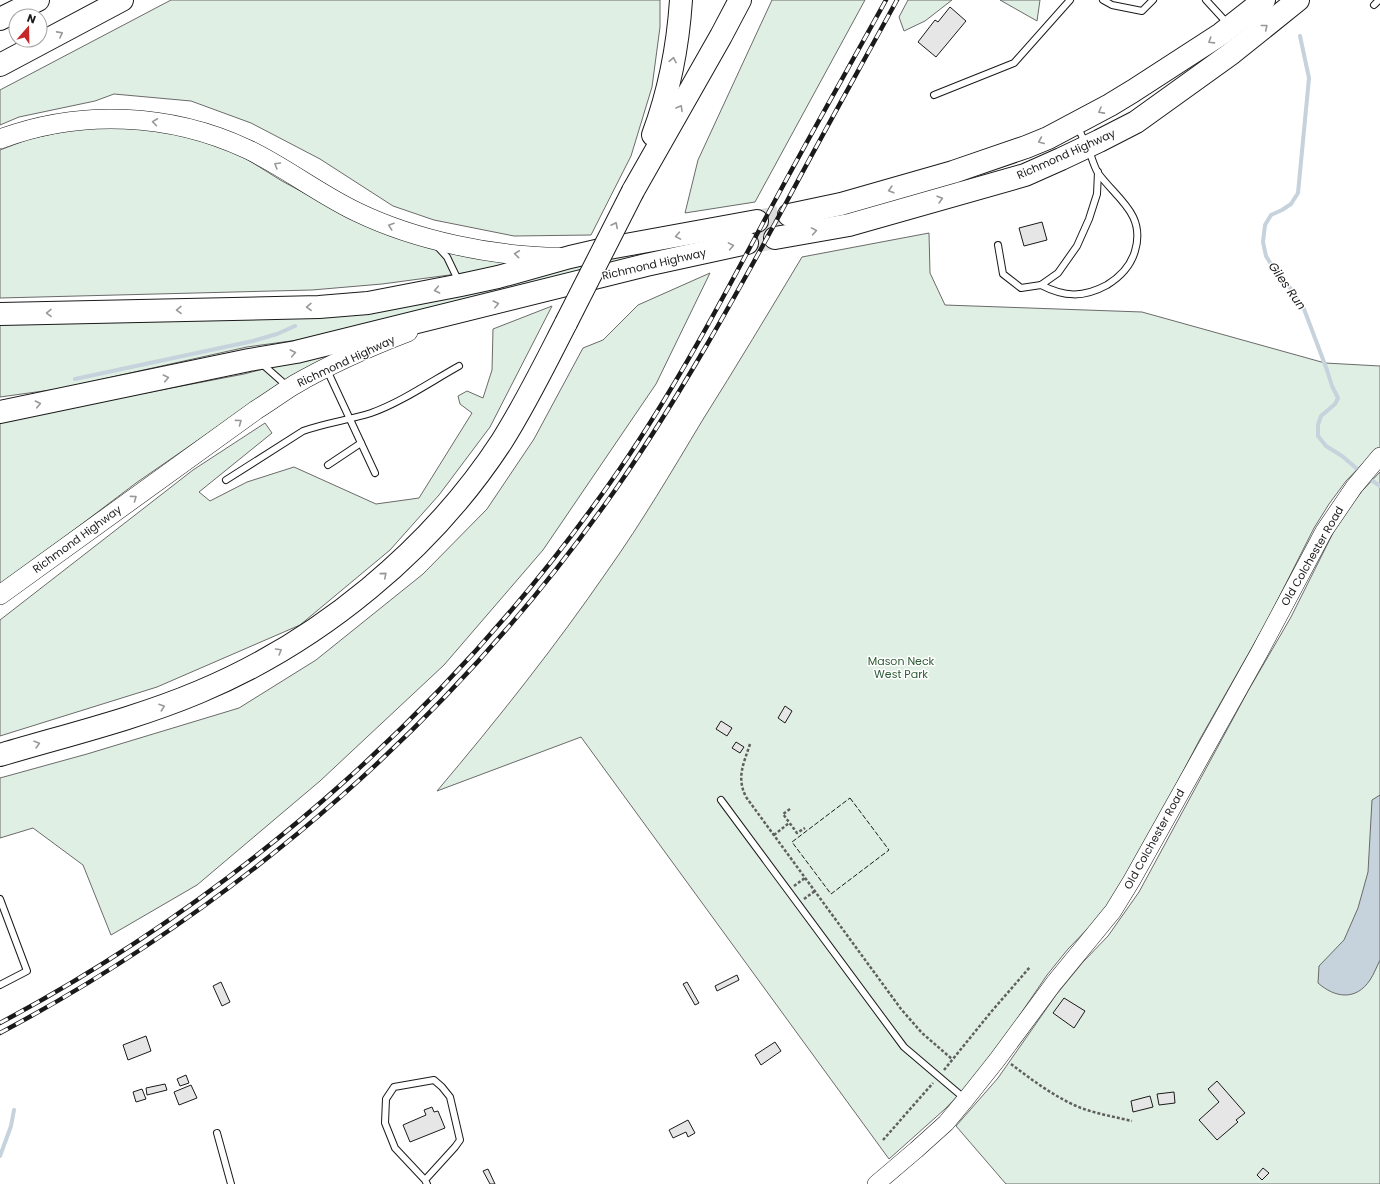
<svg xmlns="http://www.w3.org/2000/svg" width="1380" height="1184" viewBox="0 0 1380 1184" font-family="Poppins,sans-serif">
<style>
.green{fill:#e0efe3;stroke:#6a6a6a}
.water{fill:#c6d2dc;stroke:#6a6a6a}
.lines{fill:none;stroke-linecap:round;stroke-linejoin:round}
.stream{stroke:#c6d2dc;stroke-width:4}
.building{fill:#e6e6e6;stroke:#1a1a1a}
.highway-tunnel{stroke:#ddd;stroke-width:22;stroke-dasharray:22 11;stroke-linecap:butt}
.lane-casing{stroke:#1a1a1a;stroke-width:8}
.secondary-casing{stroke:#1a1a1a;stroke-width:18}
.primary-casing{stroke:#1a1a1a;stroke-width:20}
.highway-casing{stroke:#1a1a1a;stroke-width:24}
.path{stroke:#5f5f5f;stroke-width:2.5;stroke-dasharray:3 2;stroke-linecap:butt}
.lane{stroke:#fff;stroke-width:6}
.secondary{stroke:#fff;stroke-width:17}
.primary{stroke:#fff;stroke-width:19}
.highway{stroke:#fff;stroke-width:22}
.rail-casing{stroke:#1a1a1a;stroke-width:4.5}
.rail{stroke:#fff;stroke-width:3;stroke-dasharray:9;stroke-linecap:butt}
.highway-bridge-casing{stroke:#1a1a1a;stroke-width:24;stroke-linecap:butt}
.highway-bridge{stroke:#fff;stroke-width:22}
.fence{stroke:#1a1a1a;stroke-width:1;stroke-dasharray:5 2;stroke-linecap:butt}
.oneway{stroke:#989898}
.labels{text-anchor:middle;stroke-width:3;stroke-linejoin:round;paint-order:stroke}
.street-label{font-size:11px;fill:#1a1a1a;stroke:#fff}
.park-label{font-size:11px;fill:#2b5a34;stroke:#fff}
.water-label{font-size:12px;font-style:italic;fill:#1a1a1a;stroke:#fff}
</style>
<rect width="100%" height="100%" fill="#fff"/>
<g class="green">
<path d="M171,0h489v27l-8,60 -21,69 -40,79 -77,1 -80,-16 -41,-14 -73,-47 -69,-36 -60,-22 -77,-7 -19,7 -76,16 -19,8v-35z"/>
<path d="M772,0h93l-110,202 -70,11 13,-53z"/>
<path d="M908,0h44l-27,21 -21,10 -5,-14z"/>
<path d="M1000,0h40l-3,21z"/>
<path d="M120,126l50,5 42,11 33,16 37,23 61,33 181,48 -37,8 -105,14 -70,6 -312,8v-148l29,-11 42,-9z"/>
<path d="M751,231l-453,109 -51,7 -189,42 -58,8v-76l209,-3z"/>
<path d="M929,233l1,40 15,32 197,7 183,51 55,3v81l-9,8 -25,26 -17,23 -15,24 -47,93 -67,118 -62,118 -21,35 -21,28 -28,29 -21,26 -51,75 -26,33 -25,26 -56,50 -308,-422 -144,54c60,-71 118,-144 171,-221 34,-48 64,-99 94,-149 34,-54 67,-109 100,-164z"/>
<path d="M710,273l-54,111 -113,166 -99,115 -124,116 -123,104 -86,50 -28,-70 -50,-37 -33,10v-60l87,-24 152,-46 77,-48 107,-86 64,-65 47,-70 49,-91 20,-8 35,-35z"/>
<path d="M552,306l-62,121 -51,68 -49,55 -90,75 -143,62 -157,49v-116l193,-150 72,-47 7,10 -73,59 11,9 37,-19 47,-15 82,37 43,-6 53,-85 -12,-9 -2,-8 9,-5 16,7 9,-28 1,-41z"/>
<path d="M371,341l-131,70 -104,72 -111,84 -25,18v-164l244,-47z"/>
<path d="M1380,472v712h-374l-50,-58 42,-48 58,-83 27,-33 25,-26 31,-44 109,-201 43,-74 43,-86 13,-20 15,-20z"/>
</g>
<path class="water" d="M1380,795v165c-3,6 -6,14 -10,20 -14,21 -35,18 -52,3l1,-17 25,-26 14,-32 10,-36 4,-72z"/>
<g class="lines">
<g class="stream">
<path d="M1300,36l9,42 -11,115 -7,11 -9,6 -11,5 -6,10 -2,17 3,14 8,13 17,20 13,20 23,61 5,16 6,12 -3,6 -14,12 -3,9v11l8,10 16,10 20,17"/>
<path d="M75,379l178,-38 24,-7 18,-8"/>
<path d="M1367,477l13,9"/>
<path d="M0,1156l11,-30 3,-16"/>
</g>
</g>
<g class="building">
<path d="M950,7l16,14 -30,36 -18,-15 17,-22 3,2z"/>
<path d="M1042,222l5,18 -23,6 -5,-18z"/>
<path d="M785,706l7,5 -7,12 -7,-5z"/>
<path d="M721,721l11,7 -5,8 -11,-7z"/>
<path d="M736,742l8,5 -4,6 -8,-5z"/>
<path d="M737,975l2,5 -22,11 -2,-5z"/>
<path d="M221,982l9,20 -8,4 -9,-20z"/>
<path d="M687,982l12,21 -4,2 -12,-21z"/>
<path d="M1064,998l21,13 -11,17 -21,-15z"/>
<path d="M146,1036l5,15 -23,9 -5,-15z"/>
<path d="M775,1042l6,9 -20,14 -6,-10z"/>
<path d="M186,1075l3,8 -9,3 -3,-7z"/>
<path d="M1217,1081l28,32 -9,7 2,2 -21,18 -18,-20 20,-18 -11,-13z"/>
<path d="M165,1084l2,6 -20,5 -1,-7z"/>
<path d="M191,1085l6,13 -18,7 -5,-13z"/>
<path d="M142,1089l4,10 -10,3 -3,-10z"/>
<path d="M1174,1092l1,11 -16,2 -2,-11z"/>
<path d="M1150,1096l3,11 -20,5 -2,-11z"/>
<path d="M432,1107l2,5 4,-1 7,17 -35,14 -7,-17 23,-10 -2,-5z"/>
<path d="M688,1120l7,13 -7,4 -2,-5 -13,6 -4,-8z"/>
<path d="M1263,1168l6,5 -7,7 -5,-5z"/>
<path d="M488,1169l7,15h-5l-7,-13z"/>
</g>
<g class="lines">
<g class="highway-tunnel">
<path d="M757,221l32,-6"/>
<path d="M747,243l28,-5"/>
</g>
<defs>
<g id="lane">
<path d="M1103,0l9,5 30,6 11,-11"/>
<path d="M1206,0l22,24"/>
<path d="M1374,5l5,-5"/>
<path d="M934,95l80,-32 56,-63"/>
<path d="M998,245l5,29 18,14 20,-3 17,-12 19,-27 12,-27 8,-25 1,-22"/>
<path d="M437,246l10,11 12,25"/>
<path d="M1041,285c23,12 42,13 66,0 13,-8 24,-20 28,-34 11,-37 -18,-52 -37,-78 -3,-5 -5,-11 -7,-17 -5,-10 -9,-20 -14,-31"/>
<path d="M261,363l26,23"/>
<path d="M327,370l48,103"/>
<path d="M328,465l33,-22"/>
<path d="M226,480l77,-49c22,-8 46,-11 68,-18 29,-10 61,-32 88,-47"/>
<path d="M721,800l183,247 60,51"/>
<path d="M0,899l27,72 -27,14"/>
<path d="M217,1133l14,51"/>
<path d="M425,1180l30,-33 5,-7 -10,-43 -8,-10 -8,-7 -40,7 -8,12 -1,24 10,25 30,32 2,4"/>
</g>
<path id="secondary" d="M876,1184l40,-34 30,-27 20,-24 31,-39 57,-77 59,-72 19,-31 127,-227 65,-122 30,-44 26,-31"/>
<g id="primary">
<path d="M0,139c80,-30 170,-26 247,10 38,18 72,45 110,63 58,28 137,45 202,45"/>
<path d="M0,595l256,-185c13,-8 25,-17 38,-25 36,-21 75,-38 114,-53"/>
</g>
<g id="highway">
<path d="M0,19l38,-19"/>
<path d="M0,65l122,-65"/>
<path d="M653,135c16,-43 25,-89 28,-135"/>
<path d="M633,191l88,-155 19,-36"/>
<path d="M789,215l52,-11 112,-32 73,-25 22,-9 62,-33 23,-14 88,-57 43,-34"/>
<path d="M775,238l74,-13 176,-50 36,-16 38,-18 37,-19 96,-69 66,-53"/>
<path d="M0,314l319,-7 49,-4 93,-18 37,-8 72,-20 39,-9 148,-27"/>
<path d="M0,412l249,-52 47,-8 350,-87 101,-22"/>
<path d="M0,755c67,-20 135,-36 199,-63 120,-50 232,-142 303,-251 24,-38 44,-79 64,-118"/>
</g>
</defs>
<use href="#lane" class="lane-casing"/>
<use href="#secondary" class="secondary-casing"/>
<use href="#primary" class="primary-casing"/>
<use href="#highway" class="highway-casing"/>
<g class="path">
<path d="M750,744c-6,19 -14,33 -4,53l155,212 21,24 30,26"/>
<path d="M790,809l-7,5 14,19 8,-5"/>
<path d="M774,835l15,-12"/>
<path d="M794,886l11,-8"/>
<path d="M804,899l11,-8"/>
<path d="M1011,1064c21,16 45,34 70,44 17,6 34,9 51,13"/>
<path d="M944,1070l47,-58 39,-45"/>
<path d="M883,1140l50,-57"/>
</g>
<use href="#lane" class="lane"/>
<use href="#secondary" class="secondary"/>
<use href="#primary" class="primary"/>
<use href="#highway" class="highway"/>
<defs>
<g id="rail">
<path d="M0,1023c247,-132 460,-323 619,-553 58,-84 105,-174 153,-264 37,-69 76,-137 114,-206"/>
<path d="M0,1033c246,-131 459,-319 618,-547 62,-90 116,-187 168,-283 36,-68 74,-135 111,-203"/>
</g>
</defs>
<use href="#rail" class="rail-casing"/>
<use href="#rail" class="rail"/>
<defs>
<path id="highway-bridge" d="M566,323l67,-132"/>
</defs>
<use href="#highway-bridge" class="highway-bridge-casing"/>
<use href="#highway-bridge" class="highway-bridge"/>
<path class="fence" d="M850,798l39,52 -58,44 -39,-52z"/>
</g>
<defs><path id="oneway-chevron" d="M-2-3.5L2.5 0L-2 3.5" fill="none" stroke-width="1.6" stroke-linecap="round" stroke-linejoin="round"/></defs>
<g class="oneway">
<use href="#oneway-chevron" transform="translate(1265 27) rotate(-39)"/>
<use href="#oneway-chevron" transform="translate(60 34) rotate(-28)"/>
<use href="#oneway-chevron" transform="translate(1211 41) rotate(148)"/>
<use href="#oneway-chevron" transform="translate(673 60) rotate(-79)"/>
<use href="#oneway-chevron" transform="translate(680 108) rotate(-60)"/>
<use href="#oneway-chevron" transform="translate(1101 111) rotate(151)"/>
<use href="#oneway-chevron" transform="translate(155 122) rotate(-172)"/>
<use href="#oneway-chevron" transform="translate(1041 141) rotate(157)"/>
<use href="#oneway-chevron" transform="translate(277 165) rotate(-149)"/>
<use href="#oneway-chevron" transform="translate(891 190) rotate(164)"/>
<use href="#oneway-chevron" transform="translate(940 199) rotate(-16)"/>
<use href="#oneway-chevron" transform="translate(615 225) rotate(-63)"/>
<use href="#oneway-chevron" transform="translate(391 226) rotate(-161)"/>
<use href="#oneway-chevron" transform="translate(814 231) rotate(-10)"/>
<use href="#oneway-chevron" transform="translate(678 236) rotate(170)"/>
<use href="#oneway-chevron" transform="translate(731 246) rotate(-10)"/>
<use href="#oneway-chevron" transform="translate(517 254) rotate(-174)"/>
<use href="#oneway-chevron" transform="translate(437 290) rotate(169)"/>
<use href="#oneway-chevron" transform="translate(496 304) rotate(-14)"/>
<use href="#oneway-chevron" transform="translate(309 307) rotate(179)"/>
<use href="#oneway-chevron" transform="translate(179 310) rotate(179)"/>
<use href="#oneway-chevron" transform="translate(49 313) rotate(179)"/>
<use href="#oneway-chevron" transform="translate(293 353) rotate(-11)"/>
<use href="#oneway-chevron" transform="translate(166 378) rotate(-12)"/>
<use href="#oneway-chevron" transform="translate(38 404) rotate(-12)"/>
<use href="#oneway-chevron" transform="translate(239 422) rotate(-36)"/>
<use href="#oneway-chevron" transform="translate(134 498) rotate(-36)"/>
<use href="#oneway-chevron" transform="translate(384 575) rotate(-41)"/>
<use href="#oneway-chevron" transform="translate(279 651) rotate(-31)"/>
<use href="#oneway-chevron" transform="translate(162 707) rotate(-19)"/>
<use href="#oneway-chevron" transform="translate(37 744) rotate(-16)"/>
</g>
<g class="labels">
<g class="street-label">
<text transform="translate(1066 154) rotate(-24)" y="4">Richmond Highway</text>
<text transform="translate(654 264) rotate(-13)" y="4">Richmond Highway</text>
<text transform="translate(346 361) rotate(-25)" y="4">Richmond Highway</text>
<text transform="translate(77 539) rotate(-36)" y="4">Richmond Highway</text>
<text transform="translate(1312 556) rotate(-60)" y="4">Old Colchester Road</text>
<text transform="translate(1154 839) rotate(-61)" y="4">Old Colchester Road</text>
</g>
<g class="park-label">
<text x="901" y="665">Mason Neck<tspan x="901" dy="13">West Park</tspan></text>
</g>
<g class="water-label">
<text transform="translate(1287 286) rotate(55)" y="4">Giles Run</text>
</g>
</g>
<g transform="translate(28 28) rotate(20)"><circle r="19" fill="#ffffff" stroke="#a3a3a3"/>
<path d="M0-3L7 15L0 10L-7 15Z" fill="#c62828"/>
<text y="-6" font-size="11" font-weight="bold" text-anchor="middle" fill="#1a1a1a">N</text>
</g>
</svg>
